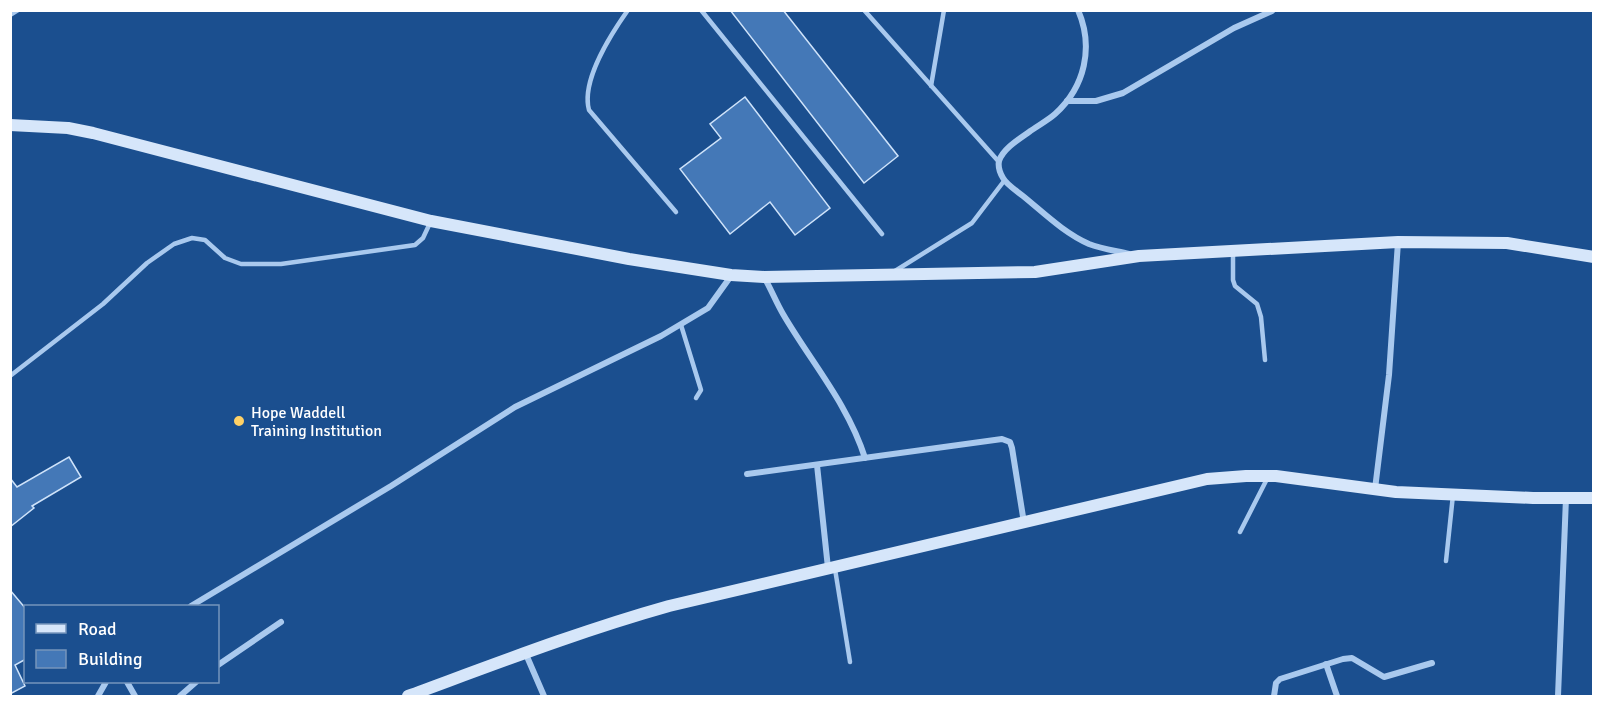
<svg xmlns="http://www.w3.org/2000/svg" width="1604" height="707" viewBox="0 0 1604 707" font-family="Signika,sans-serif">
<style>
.building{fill:#4478b7;stroke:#cfe3fa;stroke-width:1.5}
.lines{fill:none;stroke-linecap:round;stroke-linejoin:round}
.lane{stroke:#a9c9ee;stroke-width:4.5}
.street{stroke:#a9c9ee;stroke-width:6}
.secondary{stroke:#d6e6fa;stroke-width:12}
.poi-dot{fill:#ffd166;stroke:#1b4f8f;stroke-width:2}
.labels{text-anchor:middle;stroke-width:4.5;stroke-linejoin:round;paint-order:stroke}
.poi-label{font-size:16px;fill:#fff;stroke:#1b4f8f;text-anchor:start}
</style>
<rect width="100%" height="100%" fill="#1b4f8f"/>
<g class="building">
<path d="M730,10h53l115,146 -34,27z"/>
<path d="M745,97l85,111 -35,27 -25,-33 -40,32 -50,-65 41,-31 -11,-14z"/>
<path d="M69,457l12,20 -49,29 2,2 -24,19v-49l7,9z"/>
<path d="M10,590l16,19v50l-11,6 10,21 -15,8z"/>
</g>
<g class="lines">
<g class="lane">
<path d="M628,10c-17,24 -47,71 -39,100l87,102"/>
<path d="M701,10l181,224"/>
<path d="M864,10l135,152"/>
<path d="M10,15l8,-5"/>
<path d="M931,86l13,-76"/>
<path d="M1233,253v27l2,6 22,18 4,13 4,43"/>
<path d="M895,271l77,-48 32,-42"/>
<path d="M681,325l20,65 -5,8"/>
<path d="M10,376l93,-72 44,-41 27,-19 18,-6 13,2 20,18 16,6h40l134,-19 8,-7 7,-15"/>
<path d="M1240,532l27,-53"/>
<path d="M1446,561l7,-66"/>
<path d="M835,569l15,93"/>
</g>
<g class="street">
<path d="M1078,10c16,37 7,77 -23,104 -8,7 -18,12 -26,18 -10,7 -26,17 -30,29 -1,5 1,12 4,17 4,7 14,13 20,18 21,17 41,37 66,48 13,5 28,7 40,10"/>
<path d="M1067,101h29l27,-8 111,-65 38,-17"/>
<path d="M764,277c7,12 12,25 19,37 28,48 65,90 82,144"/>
<path d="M817,465l11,103"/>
<path d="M747,474l255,-35 8,3 2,6 12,75"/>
<path d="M1375,489l14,-114 9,-133"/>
<path d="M191,606l200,-120 124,-79 146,-71 47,-28 23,-32"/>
<path d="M525,652l19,44"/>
<path d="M1326,664l11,32"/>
<path d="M218,665l63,-43"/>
<path d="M127,682l8,14"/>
<path d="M98,696l8,-14"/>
<path d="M180,696l16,-14"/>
<path d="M1274,696l2,-13 4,-4 63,-20 9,-1 32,19 48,-14"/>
<path d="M1558,696l8,-198"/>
</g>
<g class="secondary">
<path d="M10,125l58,3 25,5 338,88 198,38 102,16 33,2 271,-5 104,-16 259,-14 109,1 87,14"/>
<path d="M408,696c87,-32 172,-65 261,-90l538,-127 39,-3h30l120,16 137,6h61"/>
</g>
</g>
<circle class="poi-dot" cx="239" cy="421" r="6"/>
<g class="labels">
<g class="poi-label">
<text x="251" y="418">Hope Waddell<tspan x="251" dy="18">Training Institution</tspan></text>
</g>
</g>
<rect width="1604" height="707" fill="none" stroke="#ffffff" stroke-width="24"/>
<rect x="24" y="605" width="195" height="78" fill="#1b4f8f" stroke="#7695bc" stroke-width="1.5"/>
<rect x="36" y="624" width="30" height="9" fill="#d6e6fa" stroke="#7695bc" stroke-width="1.5"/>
<text x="78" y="635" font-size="18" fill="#ffffff">Road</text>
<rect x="36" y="650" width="30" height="18" fill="#4478b7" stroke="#7695bc" stroke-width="1.5"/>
<text x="78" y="665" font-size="18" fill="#ffffff">Building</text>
</svg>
